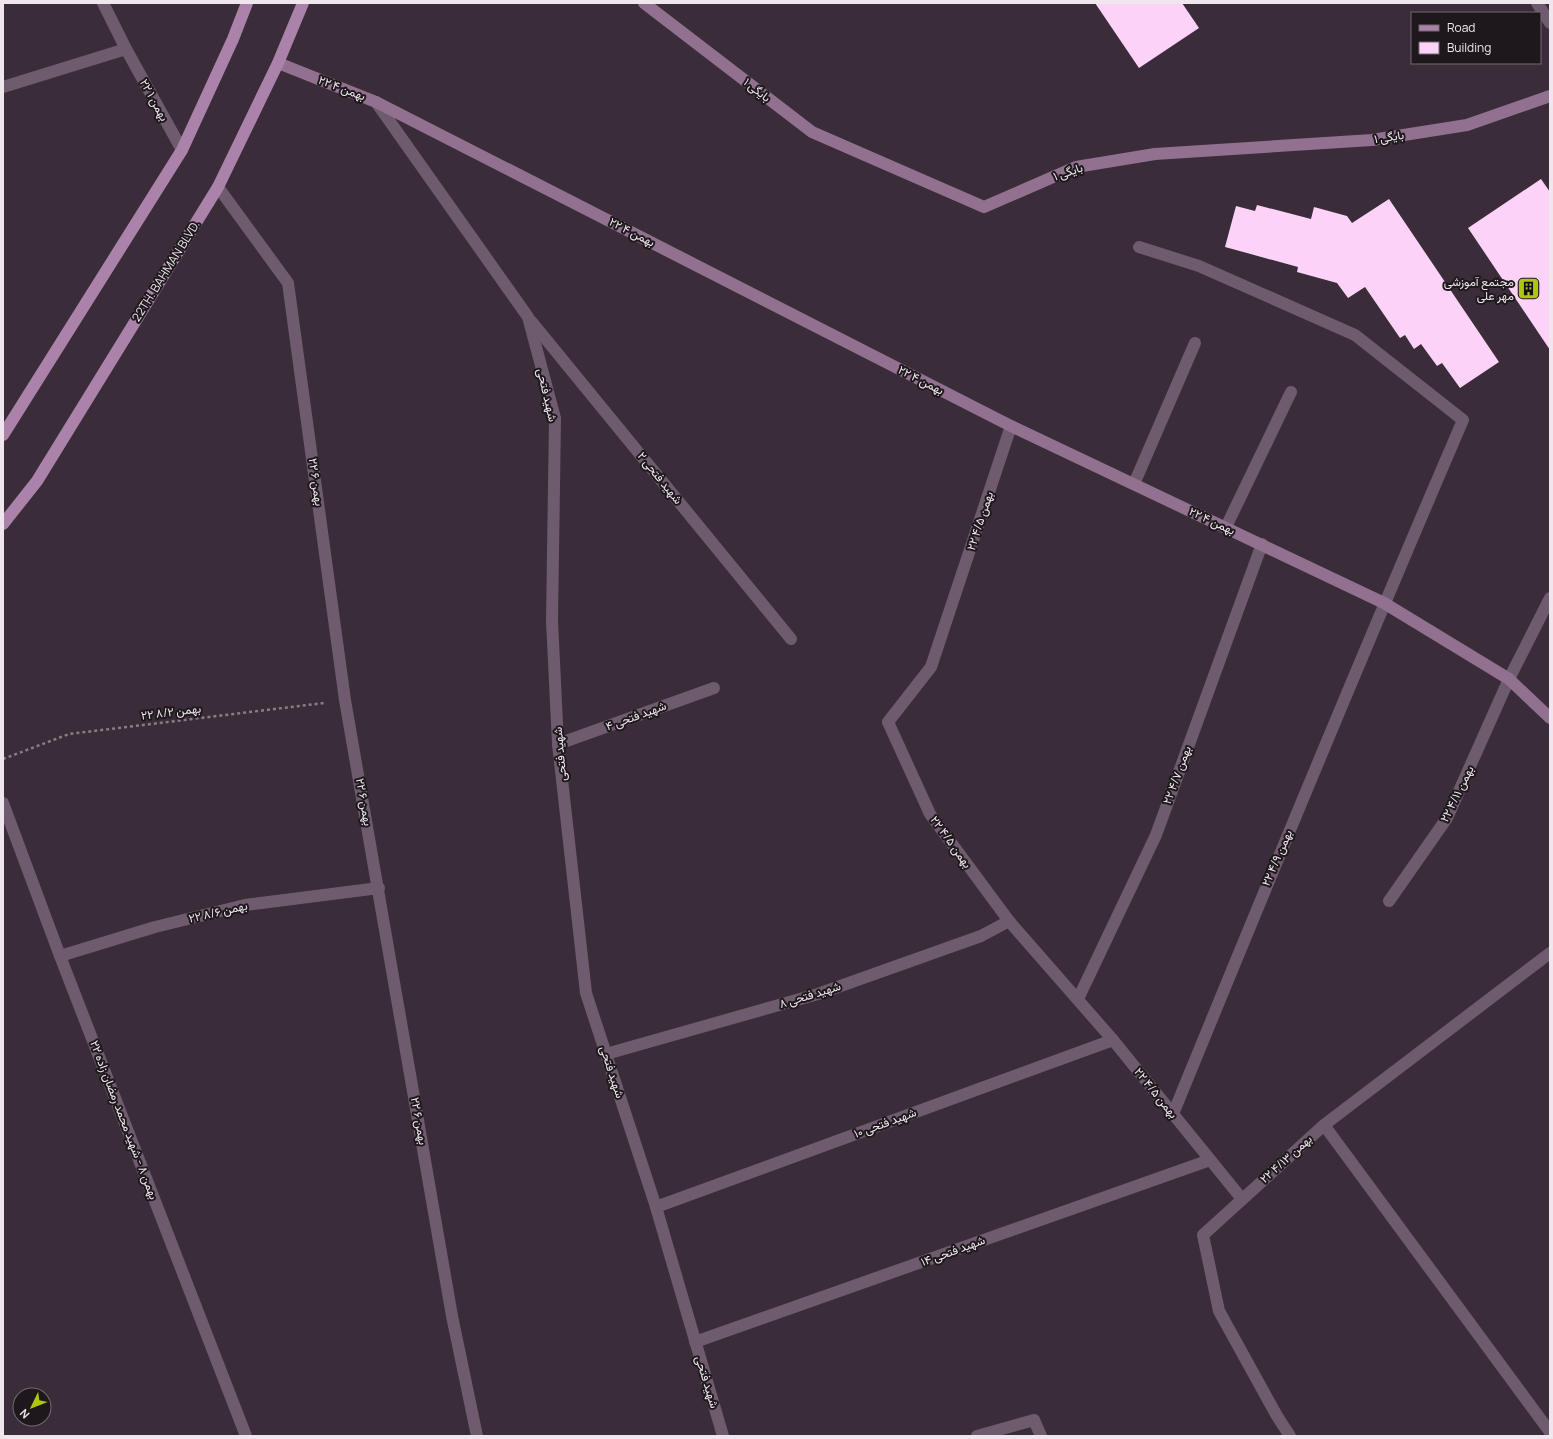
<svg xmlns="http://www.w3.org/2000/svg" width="1553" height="1439" viewBox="0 0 1553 1439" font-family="Manrope,Vazirmatn,sans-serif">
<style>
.building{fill:#fcd2f9}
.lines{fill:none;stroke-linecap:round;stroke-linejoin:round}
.path{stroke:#887c87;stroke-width:2.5;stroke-dasharray:3 3;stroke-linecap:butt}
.street{stroke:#6f5b6e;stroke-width:12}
.secondary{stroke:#91718f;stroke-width:12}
.primary{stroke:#ab82a9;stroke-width:12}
.labels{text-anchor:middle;stroke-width:4;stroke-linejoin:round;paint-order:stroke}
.street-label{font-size:12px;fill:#efe6ee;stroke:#1e181d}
.poi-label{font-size:12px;fill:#efe6ee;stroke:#1e181d;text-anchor:end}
</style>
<rect width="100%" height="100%" fill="#3a2d39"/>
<g class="building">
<path d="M1095,3h87l17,25 -60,40z"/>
<path d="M1541,179l9,13v158l-82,-122z"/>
<path d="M1389,199l110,163 -39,26 -18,-25 -5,3 -16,-22 -7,5 -9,-14 -5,3 -35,-51 -17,11 -11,-15 -40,-11 1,-5 -73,-20 11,-41 19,5 2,-6 54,14 3,-12 33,9 5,7z"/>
</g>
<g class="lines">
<path class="path" d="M3,759l66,-25 255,-31"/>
<g class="street">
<path d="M103,3l23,46 56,101"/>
<path d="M1537,3l13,20"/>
<path d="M3,87l123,-38"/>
<path d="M376,102l152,215 27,101 -3,203 6,123 28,249 70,214 67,229"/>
<path d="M218,187l70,96 57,417 107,616 25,120"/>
<path d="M1139,247l60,19 156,69 108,85c-99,230 -195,462 -290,694"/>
<path d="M531,321l260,318"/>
<path d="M1011,426l-80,241 -43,55 42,92 79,107 104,119 129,159"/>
<path d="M1134,484l61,-141"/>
<path d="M1226,527l65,-135"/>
<path d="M558,744l156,-56"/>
<path d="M3,803l57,153 186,480"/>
<path d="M1389,901l58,-83 62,-139 41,-81"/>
<path d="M60,956l95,-29 90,-22 134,-17"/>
<path d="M1078,999l78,-164 106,-291"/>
<path d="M606,1054l212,-60 163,-58 28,-15"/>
<path d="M1324,1125l226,307"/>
<path d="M656,1207l457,-167"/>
<path d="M695,1342l515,-182"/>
<path d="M977,1436l57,-16 7,16"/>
<path d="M1290,1436l-13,-20 -58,-105 -16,-76 121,-110 226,-172"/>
</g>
<g class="secondary">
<path d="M644,3l168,129 172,75 92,-40 79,-13 217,-14 95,-15 83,-29"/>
<path d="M278,63l98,39 635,324 373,177 125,76 41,39"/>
</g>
<g class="primary">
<path d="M3,435l179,-285 51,-111 14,-36"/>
<path d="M3,524l34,-43 181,-294 60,-124 25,-60"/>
</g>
</g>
<defs>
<symbol id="building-square" viewBox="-11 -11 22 22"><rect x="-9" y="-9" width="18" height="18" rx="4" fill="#aec60b" stroke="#1e181d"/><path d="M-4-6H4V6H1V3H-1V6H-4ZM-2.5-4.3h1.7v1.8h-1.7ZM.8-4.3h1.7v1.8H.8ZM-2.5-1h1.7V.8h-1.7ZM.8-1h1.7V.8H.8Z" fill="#111"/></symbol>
</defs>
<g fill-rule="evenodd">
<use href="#building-square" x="1516" y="276" width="25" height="25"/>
</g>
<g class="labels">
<g class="street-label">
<text transform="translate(342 88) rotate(21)" y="4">۲۲ بهمن ۴</text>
<text transform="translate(757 90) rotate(38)" y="4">بایگی ۱</text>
<text transform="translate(154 100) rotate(61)" y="4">۲۲ بهمن ١</text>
<text transform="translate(1389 137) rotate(-9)" y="4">بایگی ۱</text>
<text transform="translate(1068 172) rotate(-19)" y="4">بایگی ۱</text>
<text transform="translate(632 232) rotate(27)" y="4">۲۲ بهمن ۴</text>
<text transform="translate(166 271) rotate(-58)" y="4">22TH. BAHMAN BLVD.</text>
<text transform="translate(921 380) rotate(27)" y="4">۲۲ بهمن ۴</text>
<text transform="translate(547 395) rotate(77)" y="4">شهید فتحی</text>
<text transform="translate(660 478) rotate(51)" y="4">شهید فتحی ۲</text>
<text transform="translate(316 482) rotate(82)" y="4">۲۲ بهمن ۶</text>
<text transform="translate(980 521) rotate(-72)" y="4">۲۲ بهمن ۴/۵</text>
<text transform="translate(1212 521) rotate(25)" y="4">۲۲ بهمن ۴</text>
<text transform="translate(171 712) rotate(-7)" y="4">۲۲ بهمن ۸/۲</text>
<text transform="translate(636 716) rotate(-20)" y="4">شهید فتحی ۴</text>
<text transform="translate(560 754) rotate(-95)" y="4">شهید فتحی</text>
<text transform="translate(1177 775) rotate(-70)" y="4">۲۲ بهمن ۴/۷</text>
<text transform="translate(1457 794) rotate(-64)" y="4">۲۲ بهمن ۴/۱۱</text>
<text transform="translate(364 802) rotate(80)" y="4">۲۲ بهمن ۶</text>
<text transform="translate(951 842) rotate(54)" y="4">۲۲ بهمن ۴/۵</text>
<text transform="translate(1277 858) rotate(-67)" y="4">۲۲ بهمن ۴/۹</text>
<text transform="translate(218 912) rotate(-13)" y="4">۲۲ بهمن ۸/۶</text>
<text transform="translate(810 995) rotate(-17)" y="4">شهید فتحی ۸</text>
<text transform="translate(612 1072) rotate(72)" y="4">شهید فتحی</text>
<text transform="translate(1156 1093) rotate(51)" y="4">۲۲ بهمن ۴/۵</text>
<text transform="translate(124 1120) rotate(69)" y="4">۲۲ بهمن ۸ - شهید محمد رمضان زاده</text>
<text transform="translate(419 1121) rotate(80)" y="4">۲۲ بهمن ۶</text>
<text transform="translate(885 1123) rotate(-20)" y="4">شهید فتحی ۱۰</text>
<text transform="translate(1286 1159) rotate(-42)" y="4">۲۲ بهمن ۴/۱۳</text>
<text transform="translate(953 1251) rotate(-20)" y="4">شهید فتحی ۱۴</text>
<text transform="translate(707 1382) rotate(73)" y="4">شهید فتحی</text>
</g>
<g class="poi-label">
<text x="1514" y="286">مجتمع آموزشی<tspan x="1514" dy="14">مهر علی</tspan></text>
</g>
</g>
<rect width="1553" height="1439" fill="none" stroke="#efe6ee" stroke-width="8"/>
<rect x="1411" y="12" width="130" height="52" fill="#1e181d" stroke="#726a71"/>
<rect x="1419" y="25" width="20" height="6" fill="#ab82a9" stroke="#726a71"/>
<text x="1447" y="32" font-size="12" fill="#efe6ee">Road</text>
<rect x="1419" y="42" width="20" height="12" fill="#fcd2f9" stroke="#726a71"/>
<text x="1447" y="52" font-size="12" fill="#efe6ee">Building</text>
<g transform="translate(32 1407) rotate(227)"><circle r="19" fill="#1e181d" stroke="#726a71"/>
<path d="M0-3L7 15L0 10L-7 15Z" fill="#aec60b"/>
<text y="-6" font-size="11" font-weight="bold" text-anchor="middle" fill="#efe6ee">N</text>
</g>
</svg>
